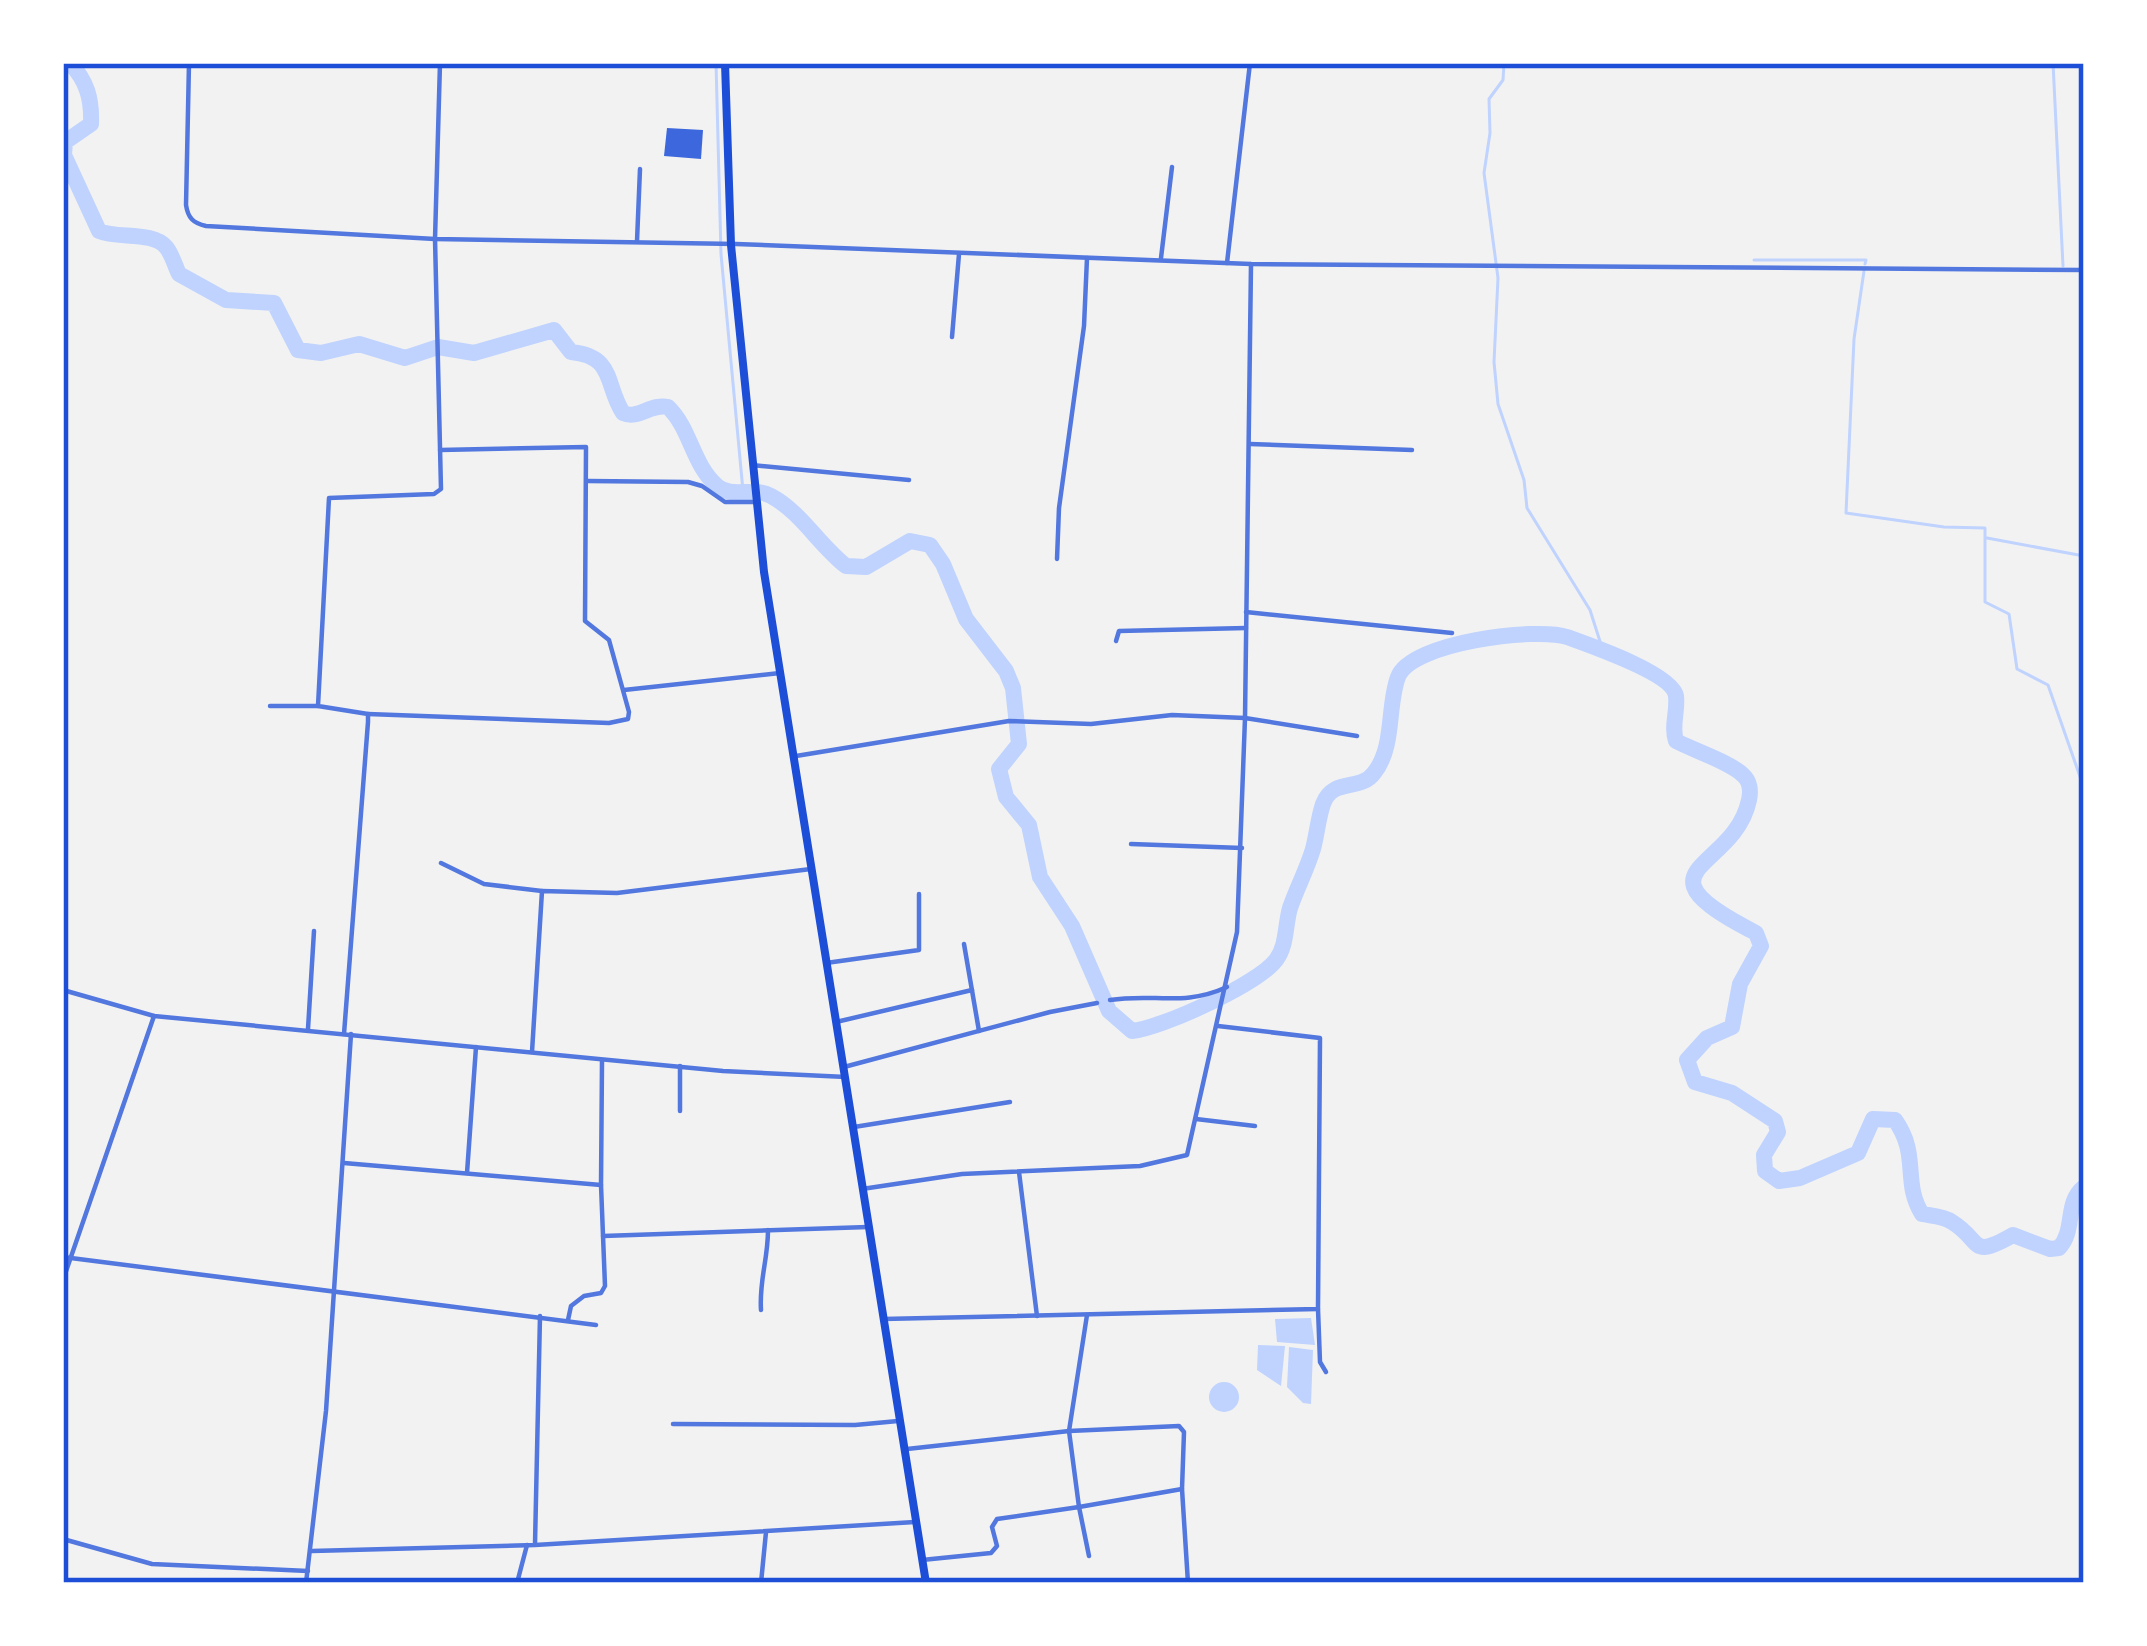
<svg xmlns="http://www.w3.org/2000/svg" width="2147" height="1646" viewBox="0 0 2147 1646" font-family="Poppins,sans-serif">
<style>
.water{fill:#bfd3fe}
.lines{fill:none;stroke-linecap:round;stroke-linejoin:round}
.stream{stroke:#bfd3fe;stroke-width:3}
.river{stroke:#bfd3fe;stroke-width:16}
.building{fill:#3d67dc}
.minor{stroke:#5277de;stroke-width:4.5}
.primary{stroke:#1d4ed8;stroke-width:8}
.neatline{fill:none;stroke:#1d4ed8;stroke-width:4.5}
</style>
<rect width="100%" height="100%" fill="#f2f2f2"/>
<g class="water">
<path d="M1311,1318l4,27 -38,-3 -2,-23z"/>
<path d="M1258,1345l27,1 -4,40 -24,-16z"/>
<path d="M1289,1347l24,3 -2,54 -8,-1 -16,-16z"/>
<circle cx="1224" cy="1397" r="15"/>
</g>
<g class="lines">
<g class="stream">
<path d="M716,63l5,191 22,237"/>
<path d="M1504,63l-1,17 -14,19 1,34 -6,40 14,105 -4,84 4,42 26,76 3,28 63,102 14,44"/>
<path d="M2053,63l10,203"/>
<path d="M1754,260h112l-1,4"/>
<path d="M1864,271l-10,68 -8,174 98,14 41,1v74l24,12 8,55 31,16 36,103"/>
<path d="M1987,538l97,18"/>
</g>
<path class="river" d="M70,63c17,18 22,36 21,61l-26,18 -1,13 35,76c18,8 54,0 67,16 6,7 9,19 13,27l47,26 48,3 24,47 23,3 38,-9 46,14 33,-11 36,6 80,-23 17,22c44,4 34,33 52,61 15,7 28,-10 45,-6 23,22 24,57 49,79 15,13 36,0 54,10 30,16 48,49 75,70l20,1 44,-26 20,4 13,19 23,55 40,52 7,17 6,56 -20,25 7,28 23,28 11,52 32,49 37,85 23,20c30,-3 126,-47 144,-71 11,-14 9,-35 14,-52 7,-20 17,-39 23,-59 4,-15 5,-30 10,-45 10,-27 37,-12 51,-31 21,-26 13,-67 24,-96 13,-35 139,-50 169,-40 22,8 106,37 109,59 2,15 -5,30 0,45 17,9 54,21 67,34 7,6 8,16 6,25 -15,72 -122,67 7,133l5,13 -21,38 -8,43 -25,11 -20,22 8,22 37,11 43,28 3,11 -14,23 1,16 14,10 21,-3 58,-25 15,-34 22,1c25,35 7,62 27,94 10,2 21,2 30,8 31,19 17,38 61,13l37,14 9,-1c17,-18 5,-45 25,-61"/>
</g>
<path class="building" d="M667,128l36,2 -2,29 -37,-3z"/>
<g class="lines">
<g class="minor">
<path d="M189,63l-3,142c2,13 7,18 20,21l229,13 301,5 515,20 833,6"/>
<path d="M637,241l3,-72"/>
<path d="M1161,258l11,-91"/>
<path d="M1227,263l23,-200"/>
<path d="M952,337l7,-83"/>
<path d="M1250,444l162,6"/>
<path d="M752,465l157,15"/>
<path d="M588,481l100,1 14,4 23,16h31"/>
<path d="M1057,559l2,-51 25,-182 3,-68"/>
<path d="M1246,612l206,21"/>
<path d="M1116,641l3,-10 127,-3"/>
<path d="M624,690l156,-17"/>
<path d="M270,706h48"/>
<path d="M368,714l241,9 19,-4 1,-7 -20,-72 -24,-19 1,-174 -146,3"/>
<path d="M796,756l213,-35 82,3 81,-9 73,3 6,-454"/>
<path d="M1131,844l111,4"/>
<path d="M441,863l43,21 58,7"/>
<path d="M964,944l15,87"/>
<path d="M826,963l93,-13v-56"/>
<path d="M63,990l91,26 569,55 123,6"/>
<path d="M1110,1000c44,-7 73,7 117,-13"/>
<path d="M836,1022l136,-32"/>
<path d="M308,1029l6,-98"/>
<path d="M344,1034l24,-312v-8l-50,-8 11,-208 105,-4 7,-5 -6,-250 5,-176"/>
<path d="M532,1052l10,-161 75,2 194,-24"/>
<path d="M680,1066v45"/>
<path d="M844,1067l206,-55 47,-9"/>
<path d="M1196,1119l59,7"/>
<path d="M854,1127l156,-25"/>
<path d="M344,1163l257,22"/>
<path d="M1019,1172l18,144"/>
<path d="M467,1173l9,-126"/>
<path d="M862,1189l100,-15 178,-8 47,-11 50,-223 8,-214 112,18"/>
<path d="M603,1236l265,-9"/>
<path d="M63,1257l533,68"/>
<path d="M63,1280l91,-264"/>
<path d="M1318,1309l2,53 6,10"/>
<path d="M761,1310c-2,-30 7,-50 7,-80"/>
<path d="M1087,1315l-18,116 10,76 103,-18"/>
<path d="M883,1319l435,-10 2,-271 -102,-12"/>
<path d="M568,1320l3,-14 13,-10 17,-3 4,-7 -4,-101 1,-124"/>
<path d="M673,1424l182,1 43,-4"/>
<path d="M907,1449l162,-18 110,-5 5,6 -2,57 6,94"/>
<path d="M63,1539l89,25 156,7"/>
<path d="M535,1544l5,-228"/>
<path d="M312,1551l223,-6 380,-23"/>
<path d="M922,1560l69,-7 6,-7 -5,-19 5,-8 82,-12 10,49"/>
<path d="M306,1583l20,-172 25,-377"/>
<path d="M517,1583l10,-38"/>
<path d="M761,1583l5,-51"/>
</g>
<path class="primary" d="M725,63l6,182 33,327 162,1011"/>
</g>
<rect width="2147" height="1646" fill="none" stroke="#ffffff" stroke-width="132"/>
<rect x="66" y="66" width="2015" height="1514" class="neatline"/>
</svg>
